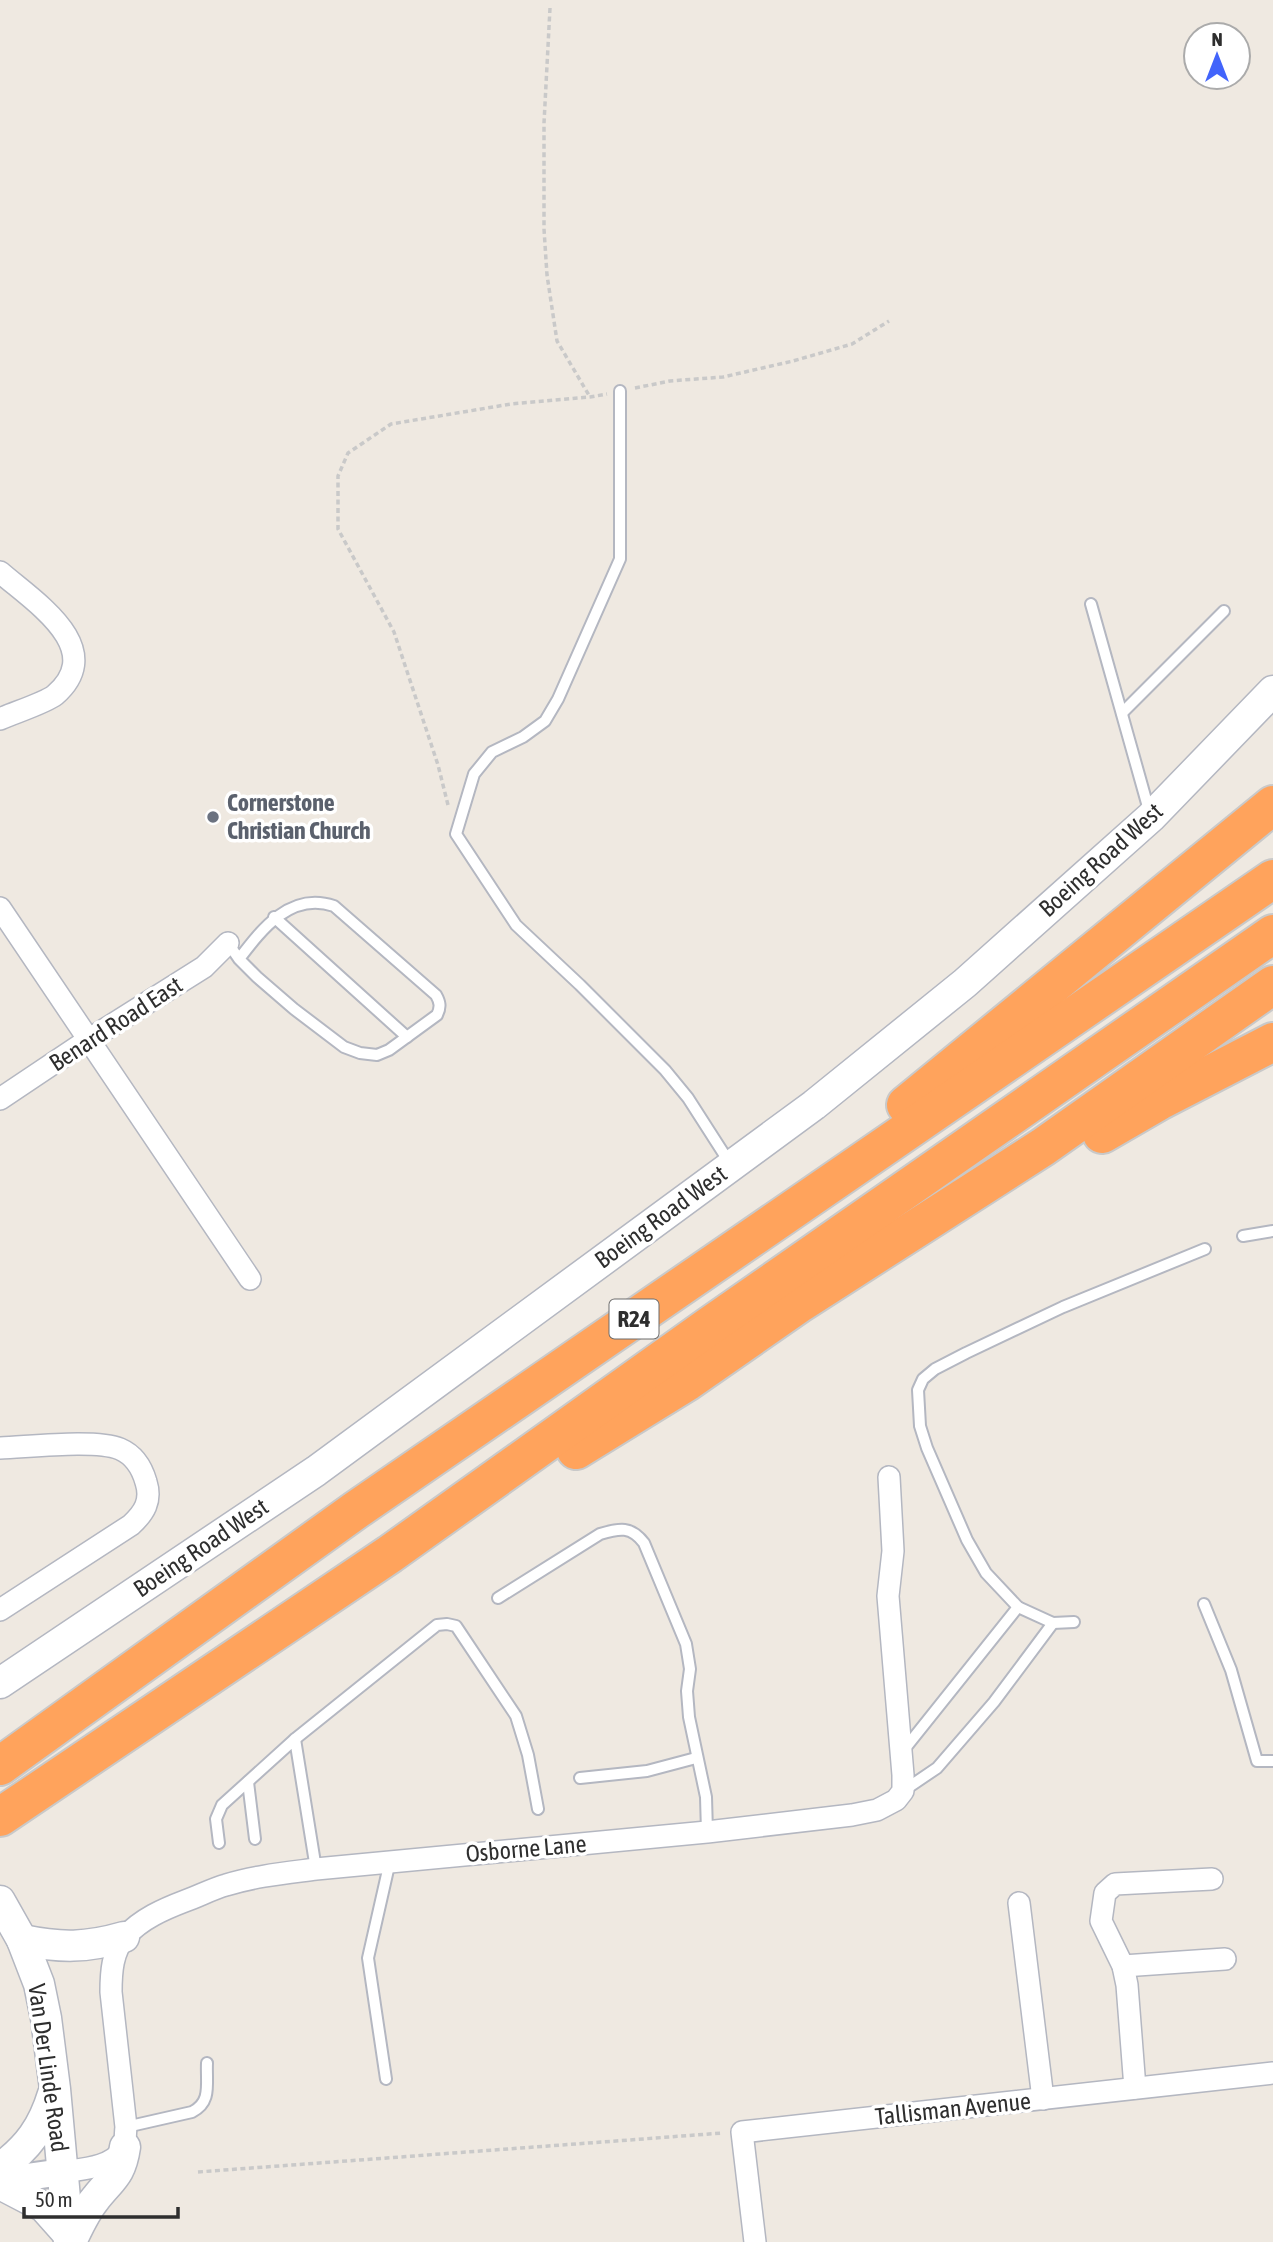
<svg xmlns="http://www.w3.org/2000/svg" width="1273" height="2242" viewBox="0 0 1273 2242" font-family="'Asap Condensed',sans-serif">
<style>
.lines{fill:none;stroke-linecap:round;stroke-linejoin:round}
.service-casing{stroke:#b4b7c1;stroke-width:14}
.minor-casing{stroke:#b4b7c1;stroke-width:24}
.tertiary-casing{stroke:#b4b7c1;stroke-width:30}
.secondary-casing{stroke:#b4b7c1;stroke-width:33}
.motorway-casing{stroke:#c9c9c9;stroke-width:42}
.path{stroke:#c9c9c9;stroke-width:3.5;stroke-dasharray:5 3.5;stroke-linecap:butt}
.service{stroke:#fff;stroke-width:10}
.minor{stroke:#fff;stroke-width:21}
.tertiary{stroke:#fff;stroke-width:26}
.secondary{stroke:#fff;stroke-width:30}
.motorway{stroke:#ffa35c;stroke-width:38}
.worship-dot{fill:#6b7280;stroke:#fff;stroke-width:2.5}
.labels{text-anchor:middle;stroke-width:7;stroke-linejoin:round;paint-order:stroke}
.shield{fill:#fff;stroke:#6d6d6d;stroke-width:2}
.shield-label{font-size:23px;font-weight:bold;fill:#2e2e2e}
.worship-label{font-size:24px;font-weight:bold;fill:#5b616d;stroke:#fff;text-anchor:start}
.street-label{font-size:24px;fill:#2e2e2e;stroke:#fff}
</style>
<rect width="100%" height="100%" fill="#efe9e1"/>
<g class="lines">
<defs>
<g id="service">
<path d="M620,391v168l-62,140 -13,22 -22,16 -31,15 -18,22 -18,60 60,91 64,60 85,85 23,28 43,67"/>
<path d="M1091,604l59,210"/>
<path d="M1122,713l102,-102"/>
<path d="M274,917l133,120"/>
<path d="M228,943l11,16 18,18 37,32 50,38 16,6 17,2 12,-5 48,-35c4,-8 3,-13 -1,-20l-102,-89c-43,-15 -72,23 -95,53"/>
<path d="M1243,1236l30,-5"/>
<path d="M498,1598l102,-64c20,-6 31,-8 44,9l42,101 4,25 -3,22 2,26 17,80 1,35"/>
<path d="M1204,1604l27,66 26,91h16"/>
<path d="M1074,1622l-21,1 -35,-16 -32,-34 -19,-33 -40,-92 -7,-22 -2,-36 5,-11 12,-10 31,-16 97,-46 142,-58"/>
<path d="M295,1739l142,-114 10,-1 9,2 60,90 12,39 10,54"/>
<path d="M903,1751l115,-144"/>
<path d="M580,1778l67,-7 49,-13"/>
<path d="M248,1782l7,57"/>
<path d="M903,1791l34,-23 57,-66 59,-79"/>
<path d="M219,1843l-3,-24 6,-14 73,-66 21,130"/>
<path d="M386,2079l-18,-121 22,-97"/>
<path d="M126,2127l66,-15c20,-10 14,-28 15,-49"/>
</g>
<g id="minor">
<path d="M0,572c33,29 109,76 55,123 -10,8 -42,18 -55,24"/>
<path d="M0,908l250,371"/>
<path d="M0,1099l88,-59 116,-73 24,-24"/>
<path d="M0,1448c29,-1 96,-9 120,1 14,6 22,19 26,33 6,19 -2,31 -15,43l-131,85"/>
<path d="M1019,1903l24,196"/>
<path d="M1123,1966l102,-7"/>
<path d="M1135,2088l-8,-103 -4,-19 -22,-45 4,-28 10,-9 97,-5"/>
<path d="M62,2172c19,-3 50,-4 61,-23 3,-6 2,-15 3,-22l-15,-135c0,-19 1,-41 15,-56 15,-17 38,-27 59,-35 14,-5 27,-12 41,-16 29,-9 60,-12 90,-16l391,-37 145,-17 25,-5 19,-10 7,-9v-16l-15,-179 5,-45 -4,-74"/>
<path d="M755,2242l-13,-110 531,-59"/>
</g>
<path id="tertiary" d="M0,2181l62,-9"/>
<g id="secondary">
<path d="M0,1683l316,-212 498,-366 151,-122 186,-166 122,-126"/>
<path d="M0,1901l22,39 17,44 7,34 9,71 14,153"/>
<path d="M22,1940c39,8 64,8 102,-3"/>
<path d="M0,2168c28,-20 43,-41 53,-74"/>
<path d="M0,2184l44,23 24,27"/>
<path d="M71,2242c7,-15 14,-31 25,-44 16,-20 25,-23 29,-51"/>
</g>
<g id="motorway">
<path d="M906,1105l367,-300"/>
<path d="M1102,1134l57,-33 114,-59"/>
<path d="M576,1450l112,-69 112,-78 243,-156 230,-162"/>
<path d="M0,1766l356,-256 917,-631"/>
<path d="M0,1817l390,-263 318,-227 565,-393"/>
</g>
</defs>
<use href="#service" class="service-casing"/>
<use href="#minor" class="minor-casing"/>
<use href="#tertiary" class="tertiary-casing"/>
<use href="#secondary" class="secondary-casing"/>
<use href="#motorway" class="motorway-casing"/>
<g class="path">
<path d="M550,8l-6,115v106l3,46 10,66 33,56"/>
<path d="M635,388l35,-7 53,-4 70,-16 59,-17 37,-23"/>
<path d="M448,805l-10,-40 -44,-133 -56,-103v-53l10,-23 43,-29 120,-20 79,-7 17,-3"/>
<path d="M198,2172l525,-39"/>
</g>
<use href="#service" class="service"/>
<use href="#minor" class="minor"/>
<use href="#tertiary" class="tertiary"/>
<use href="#secondary" class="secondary"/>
<use href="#motorway" class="motorway"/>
</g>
<circle class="worship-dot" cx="213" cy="817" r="7"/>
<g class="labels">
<rect class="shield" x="609.5" y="1299.5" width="49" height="39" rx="5"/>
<g class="shield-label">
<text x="634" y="1327">R24</text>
</g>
<g class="worship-label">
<text x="227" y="811">Cornerstone<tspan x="227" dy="28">Christian Church</tspan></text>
</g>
<g class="street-label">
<text transform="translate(1101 860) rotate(-42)" y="8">Boeing Road West</text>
<text transform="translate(116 1024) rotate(-33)" y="8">Benard Road East</text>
<text transform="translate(661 1217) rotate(-36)" y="8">Boeing Road West</text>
<text transform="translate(201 1548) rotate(-34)" y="8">Boeing Road West</text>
<text transform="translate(526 1849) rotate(-5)" y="8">Osborne Lane</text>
<text transform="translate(48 2068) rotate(82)" y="8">Van Der Linde Road</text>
<text transform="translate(953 2109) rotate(-6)" y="8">Tallisman Avenue</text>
</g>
</g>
<g transform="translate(1217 56)"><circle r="33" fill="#ffffff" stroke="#ababab" stroke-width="2"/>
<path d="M0-5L12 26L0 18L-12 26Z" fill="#4264fb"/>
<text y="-10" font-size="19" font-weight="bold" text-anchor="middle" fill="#2e2e2e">N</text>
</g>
<path d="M24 2207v10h154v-10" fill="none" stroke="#2e2e2e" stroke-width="3.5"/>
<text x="35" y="2207" font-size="21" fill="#2e2e2e" stroke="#ffffff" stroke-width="5" paint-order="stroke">50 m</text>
</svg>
